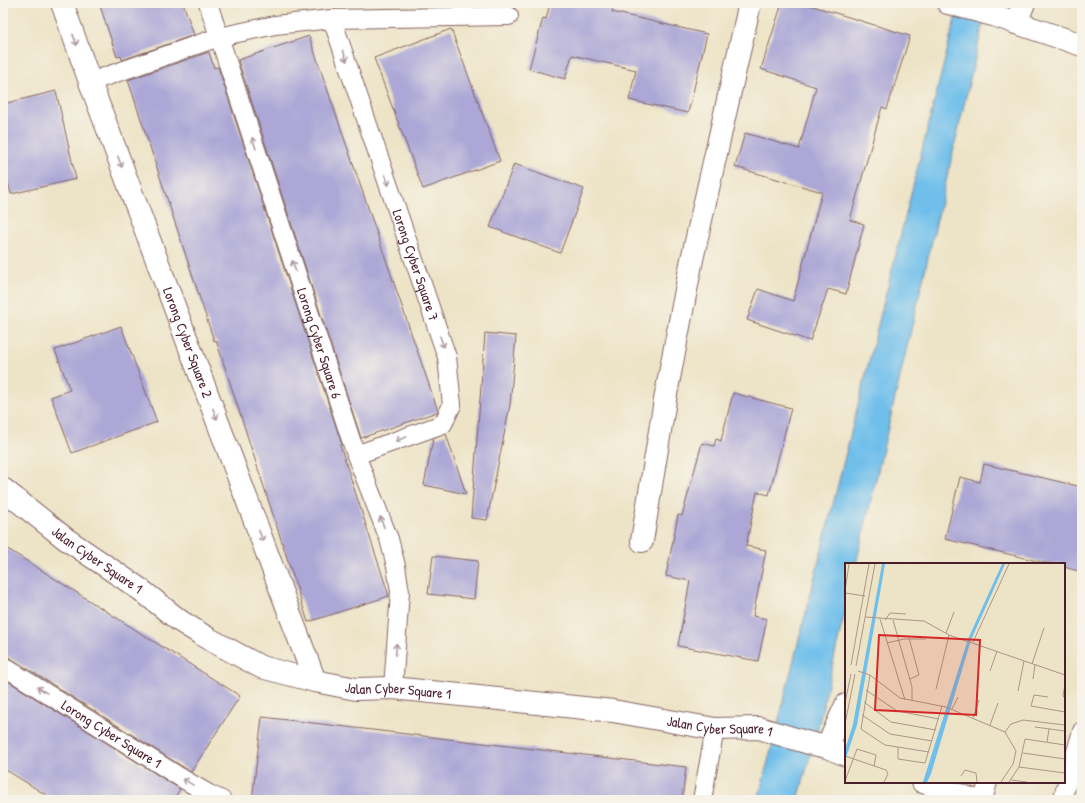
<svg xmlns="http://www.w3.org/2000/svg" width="1085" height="803" viewBox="0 0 1085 803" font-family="'Patrick Hand',sans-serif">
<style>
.water{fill:#70bfeb;stroke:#5d6f8b}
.building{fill:#aca7d6}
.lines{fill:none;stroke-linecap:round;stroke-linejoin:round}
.service-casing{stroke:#836462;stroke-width:20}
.minor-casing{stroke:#836462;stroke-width:24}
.service{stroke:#fff;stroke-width:18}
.minor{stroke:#fff;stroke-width:22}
.oneway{stroke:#ae9aa0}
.labels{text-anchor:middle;stroke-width:4;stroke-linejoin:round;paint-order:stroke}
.street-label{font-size:14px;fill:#4a1f2b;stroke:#f7f3e8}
.inset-road{fill:none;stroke:#ac9589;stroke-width:1}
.view{fill:#d62828;fill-opacity:0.15;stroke:#d62828;stroke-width:2}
.inset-edge{fill:none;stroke:#4a1f2b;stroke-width:2}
</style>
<rect width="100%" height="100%" fill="#f7f3e8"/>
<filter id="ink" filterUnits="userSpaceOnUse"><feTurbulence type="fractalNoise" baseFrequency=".025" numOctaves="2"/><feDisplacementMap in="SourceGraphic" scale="8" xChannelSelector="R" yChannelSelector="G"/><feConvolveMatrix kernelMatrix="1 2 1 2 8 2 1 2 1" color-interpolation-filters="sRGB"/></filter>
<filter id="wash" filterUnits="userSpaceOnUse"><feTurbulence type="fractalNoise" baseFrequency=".012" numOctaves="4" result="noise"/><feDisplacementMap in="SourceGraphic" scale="16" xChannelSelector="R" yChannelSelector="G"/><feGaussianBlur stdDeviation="0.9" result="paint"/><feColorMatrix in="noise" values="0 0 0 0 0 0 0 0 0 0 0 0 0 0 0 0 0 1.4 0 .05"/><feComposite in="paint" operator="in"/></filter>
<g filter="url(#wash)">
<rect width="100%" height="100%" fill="#ede4c7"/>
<path class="water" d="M959,3h29l-132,561h-10v43l-28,120 -20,73h-40l22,-85z"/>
<g id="blocks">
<g class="building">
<path d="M99,3h84l11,32 -72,25 -1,-4 -4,1z"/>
<path d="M550,3h64l-2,9 95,22 -19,79 -59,-13 7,-30 -64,-15 -7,24 -36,-10 14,-51 3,1z"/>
<path d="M782,3h21l107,33 -23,73 -5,-2 -32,113 14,4 -18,70 -18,-5 -18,52 -63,-21 11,-31 35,12 29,-109 -87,-25 10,-34 54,16 17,-62 -55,-18z"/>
<path d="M451,29l49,132 -77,28 -49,-131z"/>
<path d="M309,36l129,375 -1,1 -76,26 -123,-378z"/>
<path d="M209,52l5,16 4,-1 124,378h-2l49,151 -81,26 -92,-282 -2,1 -86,-261z"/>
<path d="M56,91l20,88 -65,15 -8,-34v-56z"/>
<path d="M514,164l70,25 -24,64 -70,-26z"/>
<path d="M121,326l36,96 -85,31 -21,-56 19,-7 -15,-40z"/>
<path d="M485,333l31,3 -6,69 -23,115 -16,-2z"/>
<path d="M733,393l58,15 -22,87 -12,-3 -11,54 20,4 -13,66 14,3 -9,42 -80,-15 12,-65 -24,-5 12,-61 4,1 20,-73 12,3 2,-7 5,2z"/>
<path d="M446,434l20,60 -42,-9 9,-46z"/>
<path d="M984,464l98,23v85l-18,-5v-3h-14l-105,-25 15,-62 20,5z"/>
<path d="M3,546l237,150 -49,76 -182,-115 -6,-1z"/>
<path d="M433,556l45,5 -4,38 -46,-5z"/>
<path d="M3,678l177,111 -7,11h-119l-51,-32z"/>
<path d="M262,717l424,50 -4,33h-430z"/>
</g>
</g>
</g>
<g filter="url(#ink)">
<use href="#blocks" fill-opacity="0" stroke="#836462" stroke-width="1"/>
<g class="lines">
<defs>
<g id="service">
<path id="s1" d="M208,3l148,452 33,84 7,27 4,26 -7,96"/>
<path id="s2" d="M332,19l115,338 5,48 -9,19 -87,31"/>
<path d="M90,82l129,-45 56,-12 57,-6 177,-3"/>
<path id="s3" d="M3,666l180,113 26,15 13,6"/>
<path d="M702,800l13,-71"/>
<path d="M983,800l5,-18"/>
<path d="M1062,800l20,-69"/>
</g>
<g id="minor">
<path id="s4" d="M62,3l28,79 225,599"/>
<path d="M948,3l48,13 86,29"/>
<path d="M1016,23l8,-20"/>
<path id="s5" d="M3,489l63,50 75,51 39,31 29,18 52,28 54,14 41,8 37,-1 220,23 102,18 44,-1 50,15 18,4 19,8"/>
<path d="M642,541l24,-147 25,-130 59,-261"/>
<path d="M827,747l19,-42"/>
<path d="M923,782l51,18"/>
</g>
</defs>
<use href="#service" class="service-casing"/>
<use href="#minor" class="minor-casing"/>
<use href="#service" class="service"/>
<use href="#minor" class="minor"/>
</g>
<defs><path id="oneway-shaft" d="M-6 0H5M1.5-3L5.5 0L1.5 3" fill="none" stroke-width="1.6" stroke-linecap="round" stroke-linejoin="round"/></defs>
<g class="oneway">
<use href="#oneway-shaft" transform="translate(75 40) rotate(70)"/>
<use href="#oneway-shaft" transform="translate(345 56) rotate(71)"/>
<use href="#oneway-shaft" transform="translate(254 143) rotate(-108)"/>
<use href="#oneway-shaft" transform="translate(120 162) rotate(69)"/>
<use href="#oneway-shaft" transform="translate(387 180) rotate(71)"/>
<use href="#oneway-shaft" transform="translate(294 266) rotate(-108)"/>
<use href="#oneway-shaft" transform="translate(442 342) rotate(71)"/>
<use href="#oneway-shaft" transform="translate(215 414) rotate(69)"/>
<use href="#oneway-shaft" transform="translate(401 439) rotate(160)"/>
<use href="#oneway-shaft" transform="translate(382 522) rotate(-111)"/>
<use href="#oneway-shaft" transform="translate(261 536) rotate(69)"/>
<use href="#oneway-shaft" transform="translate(396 649) rotate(-86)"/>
<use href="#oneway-shaft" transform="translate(42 690) rotate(-148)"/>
<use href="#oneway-shaft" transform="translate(188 782) rotate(-149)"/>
</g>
</g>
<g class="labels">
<g class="street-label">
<text dy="5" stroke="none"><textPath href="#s2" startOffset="260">Lorong Cyber Square 7</textPath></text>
<text dy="5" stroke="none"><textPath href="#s4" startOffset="362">Lorong Cyber Square 2</textPath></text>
<text dy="5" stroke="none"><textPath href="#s1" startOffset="358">Lorong Cyber Square 6</textPath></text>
<text dy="5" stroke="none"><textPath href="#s5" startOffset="118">Jalan Cyber Square 1</textPath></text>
<text dy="5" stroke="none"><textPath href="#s5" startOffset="454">Jalan Cyber Square 1</textPath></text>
<text dy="5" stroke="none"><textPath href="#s5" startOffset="778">Jalan Cyber Square 1</textPath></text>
<text dy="5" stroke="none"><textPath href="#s3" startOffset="128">Lorong Cyber Square 1</textPath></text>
</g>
</g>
<g transform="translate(845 563)">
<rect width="220" height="220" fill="#ede4c7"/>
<path d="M37,1h3l-28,161 -12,36v-11l8,-26zM157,1h3l-34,76 -40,134 -4,8h-4l45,-143z" fill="#70bfeb"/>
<path class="inset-road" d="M0,28l4,-27M0,30l20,3M20,54l59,4 25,14 116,40M35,56l25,81M40,57l5,-7 16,1M48,57l19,67v14M101,70l8,-21M64,75l10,37 -9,4M128,79l36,-78M42,80l17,-4h22M187,101l12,-36M6,102l18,-101M11,103l19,-102M13,108l12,4 30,23 46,9 59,25M145,108l7,-20M25,112l-9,54 24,16 44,7M188,116l2,-14M220,121l-2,12 2,2M91,126l13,-54M21,127l31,21 42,8M173,128l6,-30M203,134l-14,-2 -3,11 34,6M19,139l27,20 45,8M0,140l6,-29M107,146l6,-12M17,152l28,19 42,7M128,155l6,-18M0,161l10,-50M145,162l8,-22M190,164l30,4M160,169l6,-8 12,-4 42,5M202,179l2,-13M53,184v12l27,4 17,-57M178,190l42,6M0,193l41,14 2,4 -4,8M174,204l46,6M116,213l4,-6 11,3 1,9M166,217l16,2M0,218l12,-32 19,6 -2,11M156,219l12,-18 3,-13 -11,-19M164,219l10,-15 6,-28 40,6"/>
<path class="view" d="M34,72l101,5 -4,75 -101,-5z"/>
<rect width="220" height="220" class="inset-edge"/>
</g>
<rect width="1085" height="803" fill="none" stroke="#f7f3e8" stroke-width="16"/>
</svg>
